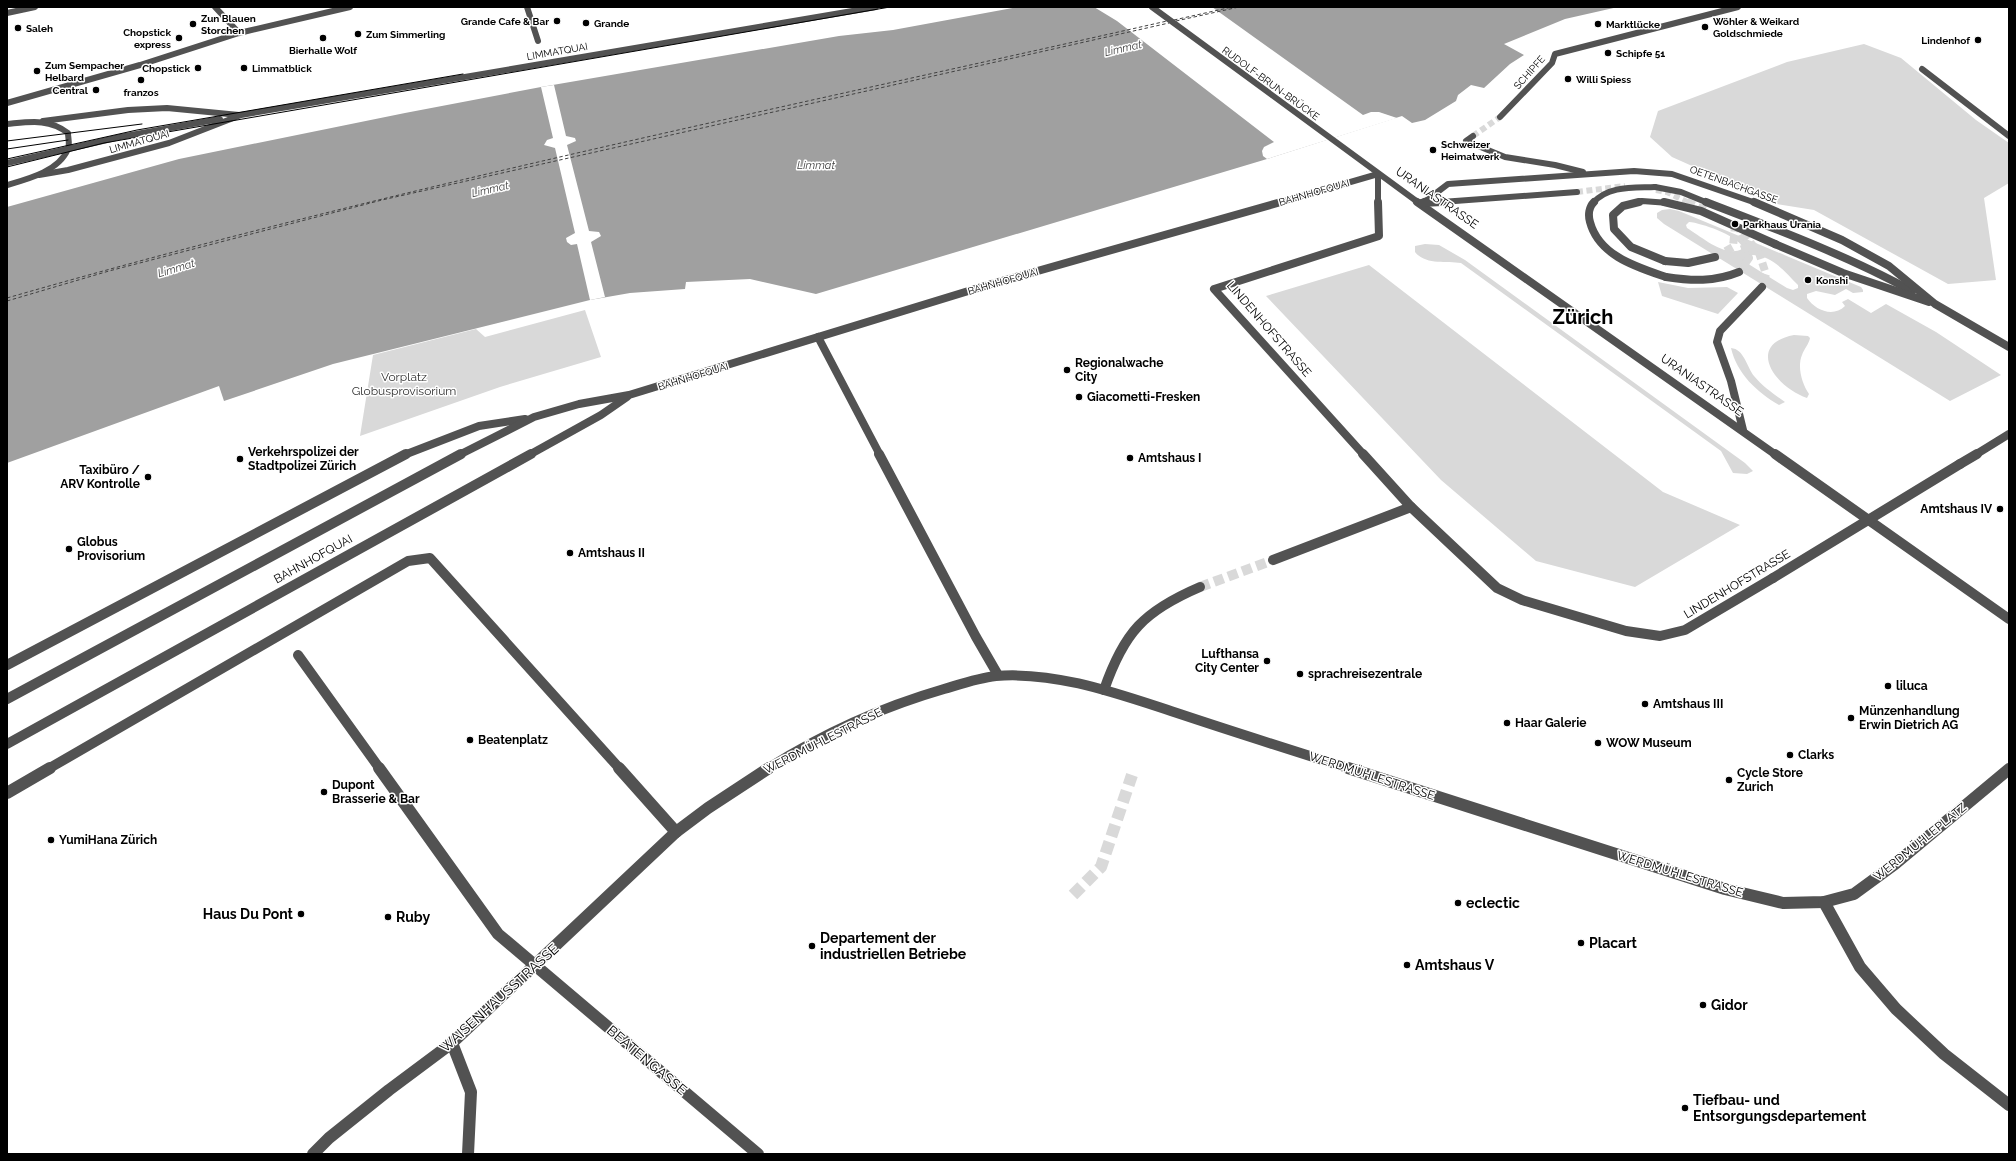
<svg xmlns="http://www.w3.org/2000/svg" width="2016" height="1161" viewBox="0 0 2016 1161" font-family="Raleway,sans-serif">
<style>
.green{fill:#d9d9d9;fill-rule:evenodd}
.water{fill:#a0a0a0}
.pier{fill:#fff}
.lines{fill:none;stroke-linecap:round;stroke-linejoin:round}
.ferry{stroke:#414141;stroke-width:1;stroke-dasharray:3.5 2.5;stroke-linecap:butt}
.minor-tunnel-far3{stroke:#d9d9d9;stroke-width:6;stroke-dasharray:6 3.5;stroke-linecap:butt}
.minor-tunnel-far2{stroke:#d9d9d9;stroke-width:8;stroke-dasharray:8 4;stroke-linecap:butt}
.minor-tunnel-far1{stroke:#d9d9d9;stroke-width:10;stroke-dasharray:10 5;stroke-linecap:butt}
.minor-tunnel{stroke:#d9d9d9;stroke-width:12;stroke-dasharray:12 6;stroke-linecap:butt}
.minor-far3{stroke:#525252;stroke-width:6}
.minor-far2{stroke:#525252;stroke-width:8}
.minor-far1{stroke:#525252;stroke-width:10}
.minor{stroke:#525252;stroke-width:12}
.tram{stroke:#000;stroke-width:1}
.minor-bridge-far2{stroke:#525252;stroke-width:6}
.minor-bridge-far1{stroke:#525252;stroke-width:8}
.minor-bridge{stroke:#525252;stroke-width:10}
.poi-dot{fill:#000;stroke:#fff;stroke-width:1.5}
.labels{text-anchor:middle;stroke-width:3;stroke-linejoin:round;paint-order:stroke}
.far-poi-label{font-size:10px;font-weight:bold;fill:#000;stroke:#fff;text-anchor:start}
.far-street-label{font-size:10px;fill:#000;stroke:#fff}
.far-water-label{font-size:11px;font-style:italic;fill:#414141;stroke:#fff}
.street-label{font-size:12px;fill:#000;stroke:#fff}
.poi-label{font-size:12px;font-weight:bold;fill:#000;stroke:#fff;text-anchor:start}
.park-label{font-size:12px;fill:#303030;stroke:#fff}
.near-poi-label{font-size:14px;font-weight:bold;fill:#000;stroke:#fff;text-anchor:start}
.near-street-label{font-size:14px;fill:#000;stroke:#fff}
.town-label{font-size:20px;font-weight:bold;fill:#000;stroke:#fff}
</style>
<rect width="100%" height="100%" fill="#fff"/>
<g class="green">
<path d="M1864,44l37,14 75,62 33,23v40l-25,15 12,82 -48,4 -134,-74 -37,-6 -105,-47 -22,-20 8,-26 129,-49z"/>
<path d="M1670,209l9,2c61,25 121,51 182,76l2,3v2l-10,1 -7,-4 -11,6 -19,-4 -9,3v4c8,12 26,20 38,8l-3,-4 6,-3 23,14 15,-9 50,28 65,43 -51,26 -286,-177 -7,-6v-5l5,-3zM1689,222c13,1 46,13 53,24v3c-17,9 -40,-12 -55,-21l-1,-3zM1752,255c20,0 33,17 46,30v3l-5,2 -6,-2 -37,-23 -4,-4v-4z"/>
<path d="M1425,244l14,1 26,15 280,203 8,8 -6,3 -14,-1 -12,-22 -260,-188c-15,-2 -36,2 -46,-11v-6z"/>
<path d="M1369,265l294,227 77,33 -105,62 -99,-26 -95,-81 -175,-184z"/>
<path d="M1658,282l30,6 39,-1 11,6 -20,21 -56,-18z"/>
<path d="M585,310l16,47 -101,30 -140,49 13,-81 103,-26 9,8z"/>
<path d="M1794,335l14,1 2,2c-1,6 -6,11 -8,17 -5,12 0,29 7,39l-2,4c-31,-10 -63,-53 -13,-63z"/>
<path d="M1731,348c13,1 16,19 23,28 9,11 20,18 31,26l-6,3c-22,-13 -42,-31 -48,-57z"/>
</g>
<path class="water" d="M1018,7h600l-53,12 -61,25 20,11 -14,9 -26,24 -13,-3 -13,10 -2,6 -31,19 -13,3 -10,-7 -135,43 -451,135 -66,-15 -64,3 -1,7 -55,4 -40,7 -257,64 -109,37 -5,-15 -212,77v-256l172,-48 226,-46 136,-26 298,-51 54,-6z"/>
<g class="pier">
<path d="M1094,7h118l151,108 8,-3h8l18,6 -130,41 -4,-3 -1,-5 2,-4 10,-5 -157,-121z"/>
<path d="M554,85l12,51 9,2 1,3 -9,4 22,86 10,1 2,4 -10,6 14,55 -15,3 -13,-56 -6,1 -4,-3 -1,-4 9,-5 -20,-85 -11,-3 3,-5 6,-2 -12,-51z"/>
</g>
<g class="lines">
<g class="ferry">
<path d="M1174,20l58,-13"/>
<path d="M1176,21l63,-14"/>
<path d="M7,298c382,-110 772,-189 1160,-277"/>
<path d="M7,301l102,-30 273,-71 787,-177"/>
</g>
<g class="minor-tunnel-far3">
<path d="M1473,136l27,-19"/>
<path d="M1656,190l11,2 22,11"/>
<path d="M1577,192l48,-6"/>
</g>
<g class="minor-tunnel-far2">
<path d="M1687,202l20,9"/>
<path d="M1735,224l24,29 7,21 -4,13"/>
<path d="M1715,257l18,-10 2,-21"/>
<path d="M1739,272l10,-14 -9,-23"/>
</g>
<path class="minor-tunnel-far1" d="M1200,587l73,-27"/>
<path class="minor-tunnel" d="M1073,895l28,-28 31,-92"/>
<g class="minor-far3">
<path d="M215,7l24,26"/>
<path d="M527,7l11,34"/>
<path d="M1152,7l267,196"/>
<path d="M7,13l28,-6"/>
<path d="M1922,69l87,67"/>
<path d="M7,103l133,-38 99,-32 111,-26"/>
<path d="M1500,117l52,-54 3,-9 183,-47"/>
<path d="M43,121l85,-11 39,-2 72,7"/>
<path d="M7,124c22,-2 42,-6 61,9 0,5 2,11 0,16 -9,22 -40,30 -61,36"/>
<path d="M1473,136l-7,5 39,16 50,8 28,7"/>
<path d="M7,163l113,-26 100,-18"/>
<path d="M1378,174v29"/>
<path d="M39,175l29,-5 101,-27 72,-28 635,-108"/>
<path d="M1655,187l26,5 27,11"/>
<path d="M1278,203l100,-29"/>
<path d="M1423,203l25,-19 186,-13 38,3 84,29"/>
<path d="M1428,203l149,-11"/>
</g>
<g class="minor-far2">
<path d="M1417,202l359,253"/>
<path d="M1706,202c70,27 140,53 206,89"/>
<path d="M1754,202l88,38 47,26 46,38 74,43"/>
<path d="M1422,203l2,-1"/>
<path d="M1422,203l20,-1"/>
<path d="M1775,244l68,29 86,29"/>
<path d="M1665,261l23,2 27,-6"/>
<path d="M1666,277c26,4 48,5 73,-5"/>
<path d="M818,337l62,118"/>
<path d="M1743,430l-12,-49 -14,-39 3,-11 42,-44"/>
<path d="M404,455l75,-29 46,-7"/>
<path d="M459,455l75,-38 45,-13 50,-9 359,-110 293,-83"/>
<path d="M529,455l72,-40 26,-18"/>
<path d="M1364,455l-150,-166 165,-53 -1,-34"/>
<path d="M1975,455l34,-21"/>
</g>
<g class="minor-far1">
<path d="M879,454l97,183 22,38"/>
<path d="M1363,454l48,53"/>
<path d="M1775,454l234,165"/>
<path d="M1960,464l17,-10"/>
<path d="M1273,560l138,-53 86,81 25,12 104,31 34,5 25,-6 88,-52"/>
<path d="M298,655l82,114"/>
<path d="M7,665l399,-211"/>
<path d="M1104,690c20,-58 40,-79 96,-103"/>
<path d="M7,699l454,-245"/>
<path d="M7,744l524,-290"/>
<path d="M48,769l360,-208 22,-3 190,211"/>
<path d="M767,769c55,-35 115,-62 177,-80 17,-5 34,-11 52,-13 62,-5 125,19 184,38 57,19 114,37 171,55"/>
</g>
<g class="minor">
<path d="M379,768l119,166 260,220"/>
<path d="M619,768l57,64"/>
<path d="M1348,768l377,121 58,14 41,-1 30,-8 41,-30 114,-95"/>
<path d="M7,793l43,-25"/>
<path d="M1824,902l36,65 36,42 48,45 65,51"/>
<path d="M452,1043l19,49 -3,62"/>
<path d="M313,1154l16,-16 60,-48 63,-47 224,-211 32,-24 61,-40"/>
</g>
<g class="tram">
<path d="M7,141l135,-17"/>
<path d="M7,149l61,-9"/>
<path d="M7,159l130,-29 326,-56"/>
<path d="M7,167l97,-24 786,-136"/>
</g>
<g class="minor-bridge-far2">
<path d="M1593,203c15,-18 42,-15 62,-16"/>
<path d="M1635,203l7,-2 27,2"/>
</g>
<g class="minor-bridge-far1">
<path d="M1594,202c-5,5 -6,13 -4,20 9,34 47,45 76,55"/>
<path d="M1639,202l-16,4 -10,9 1,14 17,18 34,14"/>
<path d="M1664,202l37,9 74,33"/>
</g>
<path class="minor-bridge" d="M1773,578l187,-114"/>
</g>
<g class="poi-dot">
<circle cx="557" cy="21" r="4"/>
<circle cx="586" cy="23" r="4"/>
<circle cx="193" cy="24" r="4"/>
<circle cx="1598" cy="24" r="4"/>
<circle cx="1705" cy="27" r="4"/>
<circle cx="18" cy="28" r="4"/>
<circle cx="358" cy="34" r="4"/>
<circle cx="179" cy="38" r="4"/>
<circle cx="323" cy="38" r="4"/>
<circle cx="1978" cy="40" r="4"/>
<circle cx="1608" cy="53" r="4"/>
<circle cx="198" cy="68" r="4"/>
<circle cx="244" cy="68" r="4"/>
<circle cx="37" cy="71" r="4"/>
<circle cx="1568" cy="79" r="4"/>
<circle cx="141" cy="80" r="4"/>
<circle cx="96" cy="90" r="4"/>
<circle cx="1433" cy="150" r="4"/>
<circle cx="1735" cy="224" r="4"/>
<circle cx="1808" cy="280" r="4"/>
<circle cx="1067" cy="370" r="4"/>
<circle cx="1079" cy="397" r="4"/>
<circle cx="1130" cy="458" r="4"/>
<circle cx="240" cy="459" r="4"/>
<circle cx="148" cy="477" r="4"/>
<circle cx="2000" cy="509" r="4"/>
<circle cx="69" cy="549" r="4"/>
<circle cx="570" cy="553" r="4"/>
<circle cx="1267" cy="661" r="4"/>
<circle cx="1300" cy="674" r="4"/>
<circle cx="1888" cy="686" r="4"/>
<circle cx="1645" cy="704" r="4"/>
<circle cx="1851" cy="718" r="4"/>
<circle cx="1507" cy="723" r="4"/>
<circle cx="470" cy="740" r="4"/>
<circle cx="1598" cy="743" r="4"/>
<circle cx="1790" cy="755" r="4"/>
<circle cx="1729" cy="780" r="4"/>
<circle cx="324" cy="792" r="4"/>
<circle cx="51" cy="840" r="4"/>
<circle cx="1458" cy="903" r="4"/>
<circle cx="301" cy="914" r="4"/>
<circle cx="388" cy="917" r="4"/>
<circle cx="1581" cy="943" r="4"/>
<circle cx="812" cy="946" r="4"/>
<circle cx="1407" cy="965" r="4"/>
<circle cx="1703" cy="1005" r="4"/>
<circle cx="1685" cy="1108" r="4"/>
</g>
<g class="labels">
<g class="far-poi-label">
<text x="201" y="22">Zun Blauen<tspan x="201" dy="12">Storchen</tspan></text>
<text x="549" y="25" text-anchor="end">Grande Cafe &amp; Bar</text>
<text x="1713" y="25">Wöhler &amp; Weikard<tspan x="1713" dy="12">Goldschmiede</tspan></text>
<text x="594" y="27">Grande</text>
<text x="1606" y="28">Marktlücke</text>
<text x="26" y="32">Saleh</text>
<text x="171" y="36" text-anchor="end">Chopstick<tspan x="171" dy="12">express</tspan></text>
<text x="366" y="38">Zum Simmerling</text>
<text x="1970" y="44" text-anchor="end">Lindenhof</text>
<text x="323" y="54" text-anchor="middle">Bierhalle Wolf</text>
<text x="1616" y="57">Schipfe 51</text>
<text x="45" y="69">Zum Sempacher<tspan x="45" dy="12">Helbard</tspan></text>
<text x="190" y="72" text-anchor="end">Chopstick</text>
<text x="252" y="72">Limmatblick</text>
<text x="1576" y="83">Willi Spiess</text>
<text x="88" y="94" text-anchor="end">Central</text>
<text x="141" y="96" text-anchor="middle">franzos</text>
<text x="1441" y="148">Schweizer<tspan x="1441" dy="12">Heimatwerk</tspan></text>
<text x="1743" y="228">Parkhaus Urania</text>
<text x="1816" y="284">Konshi</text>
</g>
<g class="far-street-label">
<text transform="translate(557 51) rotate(-10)" y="4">LIMMATQUAI</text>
<text transform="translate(1529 72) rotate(-48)" y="4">SCHIPFE</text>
<text transform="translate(1271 83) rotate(36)" y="4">RUDOLF-BRUN-BRÜCKE</text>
<text transform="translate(139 141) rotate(-16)" y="4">LIMMATQUAI</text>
<text transform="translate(1734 184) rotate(20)" y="4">OETENBACHGASSE</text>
<text transform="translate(1314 192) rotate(-16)" y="4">BAHNHOFQUAI</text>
<text transform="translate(1003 281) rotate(-16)" y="4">BAHNHOFQUAI</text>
<text transform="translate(693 376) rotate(-17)" y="4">BAHNHOFQUAI</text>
</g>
<g class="far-water-label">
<text transform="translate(1123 48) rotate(-13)" y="4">Limmat</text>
<text x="816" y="169">Limmat</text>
<text transform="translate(490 189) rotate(-13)" y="4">Limmat</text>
<text transform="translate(176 268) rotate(-17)" y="4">Limmat</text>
</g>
<g class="street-label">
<text transform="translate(1437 198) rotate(35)" y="4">URANIASTRASSE</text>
<text transform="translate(1269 329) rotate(49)" y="4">LINDENHOFSTRASSE</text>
<text transform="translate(1702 385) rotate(35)" y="4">URANIASTRASSE</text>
<text transform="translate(313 559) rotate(-29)" y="4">BAHNHOFQUAI</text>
<text transform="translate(1737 584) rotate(-31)" y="4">LINDENHOFSTRASSE</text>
<text transform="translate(823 741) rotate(-27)" y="4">WERDMÜHLESTRASSE</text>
<text transform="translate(1372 776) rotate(18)" y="4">WERDMÜHLESTRASSE</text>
<text transform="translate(1920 842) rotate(-39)" y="4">WERDMÜHLEPLATZ</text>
<text transform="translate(1680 874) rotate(17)" y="4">WERDMÜHLESTRASSE</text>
</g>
<g class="poi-label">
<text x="1075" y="367">Regionalwache<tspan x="1075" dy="14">City</tspan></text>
<text x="1087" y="401">Giacometti-Fresken</text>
<text x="248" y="456">Verkehrspolizei der<tspan x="248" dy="14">Stadtpolizei Zürich</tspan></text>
<text x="1138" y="462">Amtshaus I</text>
<text x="140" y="474" text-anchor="end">Taxibüro /<tspan x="140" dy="14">ARV Kontrolle</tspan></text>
<text x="1992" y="513" text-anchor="end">Amtshaus IV</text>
<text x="77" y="546">Globus<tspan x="77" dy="14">Provisorium</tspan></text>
<text x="578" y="557">Amtshaus II</text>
<text x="1259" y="658" text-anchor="end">Lufthansa<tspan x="1259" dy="14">City Center</tspan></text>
<text x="1308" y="678">sprachreisezentrale</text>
<text x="1896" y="690">liluca</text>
<text x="1653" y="708">Amtshaus III</text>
<text x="1859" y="715">Münzenhandlung<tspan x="1859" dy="14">Erwin Dietrich AG</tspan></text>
<text x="1515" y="727">Haar Galerie</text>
<text x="478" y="744">Beatenplatz</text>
<text x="1606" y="747">WOW Museum</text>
<text x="1798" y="759">Clarks</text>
<text x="1737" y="777">Cycle Store<tspan x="1737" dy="14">Zurich</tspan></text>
<text x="332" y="789">Dupont<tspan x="332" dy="14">Brasserie &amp; Bar</tspan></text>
<text x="59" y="844">YumiHana Zürich</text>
</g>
<g class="park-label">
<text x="404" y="381">Vorplatz<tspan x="404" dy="14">Globusprovisorium</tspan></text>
</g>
<g class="near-poi-label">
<text x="1466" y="908">eclectic</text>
<text x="293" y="919" text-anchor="end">Haus Du Pont</text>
<text x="396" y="922">Ruby</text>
<text x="820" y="943">Departement der<tspan x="820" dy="16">industriellen Betriebe</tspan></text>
<text x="1589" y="948">Placart</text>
<text x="1415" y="970">Amtshaus V</text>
<text x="1711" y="1010">Gidor</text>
<text x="1693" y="1105">Tiefbau- und<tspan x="1693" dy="16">Entsorgungsdepartement</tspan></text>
</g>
<g class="near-street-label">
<text transform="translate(499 998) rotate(-42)" y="5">WAISENHAUSSTRASSE</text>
<text transform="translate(647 1060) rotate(40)" y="5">BEATENGASSE</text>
</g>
<g class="town-label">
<text x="1583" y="324">Zürich</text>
</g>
</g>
<rect width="2016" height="1161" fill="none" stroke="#000000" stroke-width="16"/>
</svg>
